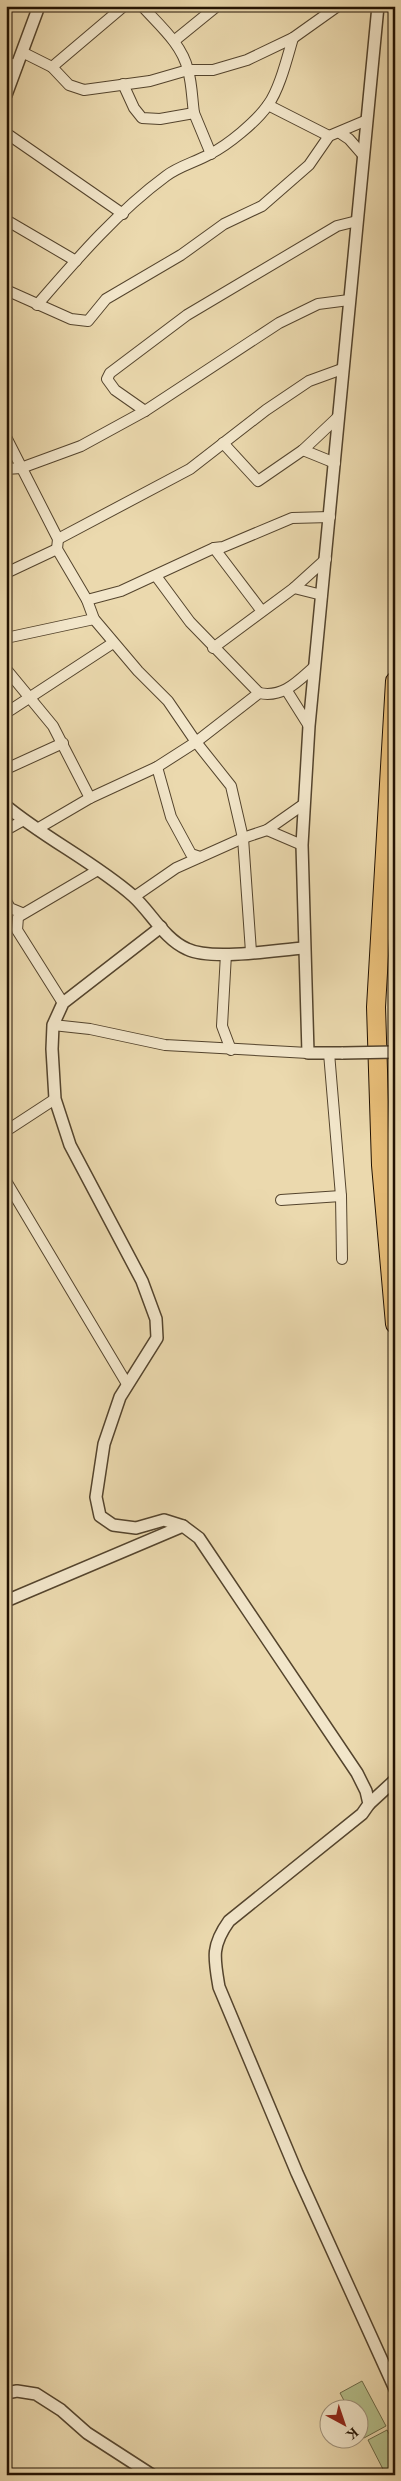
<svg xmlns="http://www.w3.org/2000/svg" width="401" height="2481" viewBox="0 0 401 2481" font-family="Cardo,serif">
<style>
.green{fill:#b5c08c;stroke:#6c6947}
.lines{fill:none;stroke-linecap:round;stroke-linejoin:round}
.minor-casing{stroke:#54442d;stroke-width:12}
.tertiary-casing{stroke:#54442d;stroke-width:14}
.motorway-casing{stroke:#221202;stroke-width:20}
.minor{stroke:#f2e6ca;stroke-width:10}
.tertiary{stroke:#f2e6ca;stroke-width:11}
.motorway{stroke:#e6bc77;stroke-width:18}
.tertiary-bridge-casing{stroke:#54442d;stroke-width:14;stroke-linecap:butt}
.tertiary-bridge{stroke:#f2e6ca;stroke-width:11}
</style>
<rect width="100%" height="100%" fill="#ebd9ae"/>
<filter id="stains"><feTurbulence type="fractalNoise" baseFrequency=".004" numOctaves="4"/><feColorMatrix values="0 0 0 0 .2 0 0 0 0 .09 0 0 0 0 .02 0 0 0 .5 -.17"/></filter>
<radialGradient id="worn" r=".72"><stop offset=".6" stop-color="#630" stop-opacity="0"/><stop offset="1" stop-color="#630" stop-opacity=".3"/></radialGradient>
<g class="green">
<path d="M362,2381l24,45 -22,12 -5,-10 -1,-20h-10l-8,-15z"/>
<path d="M387,2430l8,15v26l-9,4 -18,-35z"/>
</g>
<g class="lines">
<defs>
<g id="minor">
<path d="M142,6c17,19 40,38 46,64 4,14 4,29 6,43"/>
<path d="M174,41l43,-35"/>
<path d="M22,52l30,15 17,18 15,5 66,-9 38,-11h25l34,-10 46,-22 45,-32"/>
<path d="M6,62l11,4"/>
<path d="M52,67l72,-61"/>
<path d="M123,84l11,24 8,10 18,1 34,-6 17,41"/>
<path d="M268,105l61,31"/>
<path d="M6,133l117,81"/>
<path d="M340,133l9,6 14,16"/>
<path d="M6,220l70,41"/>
<path d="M6,290l65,29 17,2 18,-22 75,-44 43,-31 38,-18 47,-41 20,-29 38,-16"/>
<path d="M37,305c39,-45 80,-93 129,-129 13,-10 30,-14 44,-22 18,-9 46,-32 58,-49 12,-17 19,-47 25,-67"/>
<path d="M145,411l-30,-21 -8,-11 3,-6 77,-58 150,-89 20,-5"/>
<path d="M6,437l52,102 -1,10 30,51 7,19 44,52 30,30 28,41 35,44 12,52 8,114"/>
<path d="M223,443l35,38 45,-31 35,-33"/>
<path d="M303,450l32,13"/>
<path d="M6,469l15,-1 60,-22 64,-35 134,-88 39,-19 31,-4"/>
<path d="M58,539l132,-70 76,-59 43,-29 33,-12"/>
<path d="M214,548l47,62"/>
<path d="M6,573l51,-24"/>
<path d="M156,576l34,46 69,71"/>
<path d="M294,588l28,7"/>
<path d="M87,600l34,-9 93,-43 9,-1 69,-29 38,-1"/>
<path d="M6,638l88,-19"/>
<path d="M213,648l81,-60 32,-29"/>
<path d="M6,669l47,57 37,72"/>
<path d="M287,691l22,35"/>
<path d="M6,713l107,-70"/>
<path d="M157,767l14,50 20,37 9,3"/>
<path d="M6,769l57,-26"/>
<path d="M37,829l53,-31 67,-31 39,-25 63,-49c24,5 38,-11 55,-26"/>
<path d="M6,830l18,-10"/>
<path d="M267,830l35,15"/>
<path d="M134,897l42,-29 67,-30 24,-8 37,-26"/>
<path d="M6,901l4,7 12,5"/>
<path d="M226,954l-4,72 9,24"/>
<path d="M63,1003l-46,-73 1,-13 80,-47"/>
<path d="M53,1025l37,4 75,16 143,8"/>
<path d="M329,1053l12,143 1,63"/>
<path d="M6,1131l49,-32"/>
<path d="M6,1181l121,203"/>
<path d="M281,1200l60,-4"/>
</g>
<g id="tertiary">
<path d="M6,95l33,-89"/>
<path d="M6,806c40,33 88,56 127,90 18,16 31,43 54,53 25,12 88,1 117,-1"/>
<path d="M161,927l-98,76 -10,22 -1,24 3,50 15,46 72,136 14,38 1,19 -37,59 -16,47 -8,53 4,19 13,9 23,3 28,-8 19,6 16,12 158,235 9,18 3,13 -7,10 -133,107c-18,25 -15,37 -10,66l78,186 98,216"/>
<path d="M343,1053h-35l-6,-208 7,-119 69,-720"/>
<path d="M6,1601l177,-75"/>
<path d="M369,1804l26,-24"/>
<path d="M6,2393l11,-2 19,3 25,16 26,23 65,42"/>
</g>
<path id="motorway" d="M395,681l-19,326 5,158 14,159"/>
</defs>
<use href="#minor" class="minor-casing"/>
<use href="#tertiary" class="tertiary-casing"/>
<use href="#motorway" class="motorway-casing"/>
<use href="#minor" class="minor"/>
<use href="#tertiary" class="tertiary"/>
<use href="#motorway" class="motorway"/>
<defs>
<path id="tertiary-bridge" d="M343,1053l52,-1"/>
</defs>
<use href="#tertiary-bridge" class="tertiary-bridge-casing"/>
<use href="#tertiary-bridge" class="tertiary-bridge"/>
</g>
<rect width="401" height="2481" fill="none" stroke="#ebd9ae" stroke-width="25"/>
<rect x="8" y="8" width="386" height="2466" fill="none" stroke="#221202" stroke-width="2.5"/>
<rect x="12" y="12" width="376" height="2456" fill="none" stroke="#221202"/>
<g transform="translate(344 2424) rotate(140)"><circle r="24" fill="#f2e6ca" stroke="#9f917a"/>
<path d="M0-4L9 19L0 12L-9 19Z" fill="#8f2418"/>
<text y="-8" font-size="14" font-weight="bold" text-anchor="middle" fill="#221202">K</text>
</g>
<rect width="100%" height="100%" filter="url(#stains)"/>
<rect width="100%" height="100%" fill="url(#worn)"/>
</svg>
